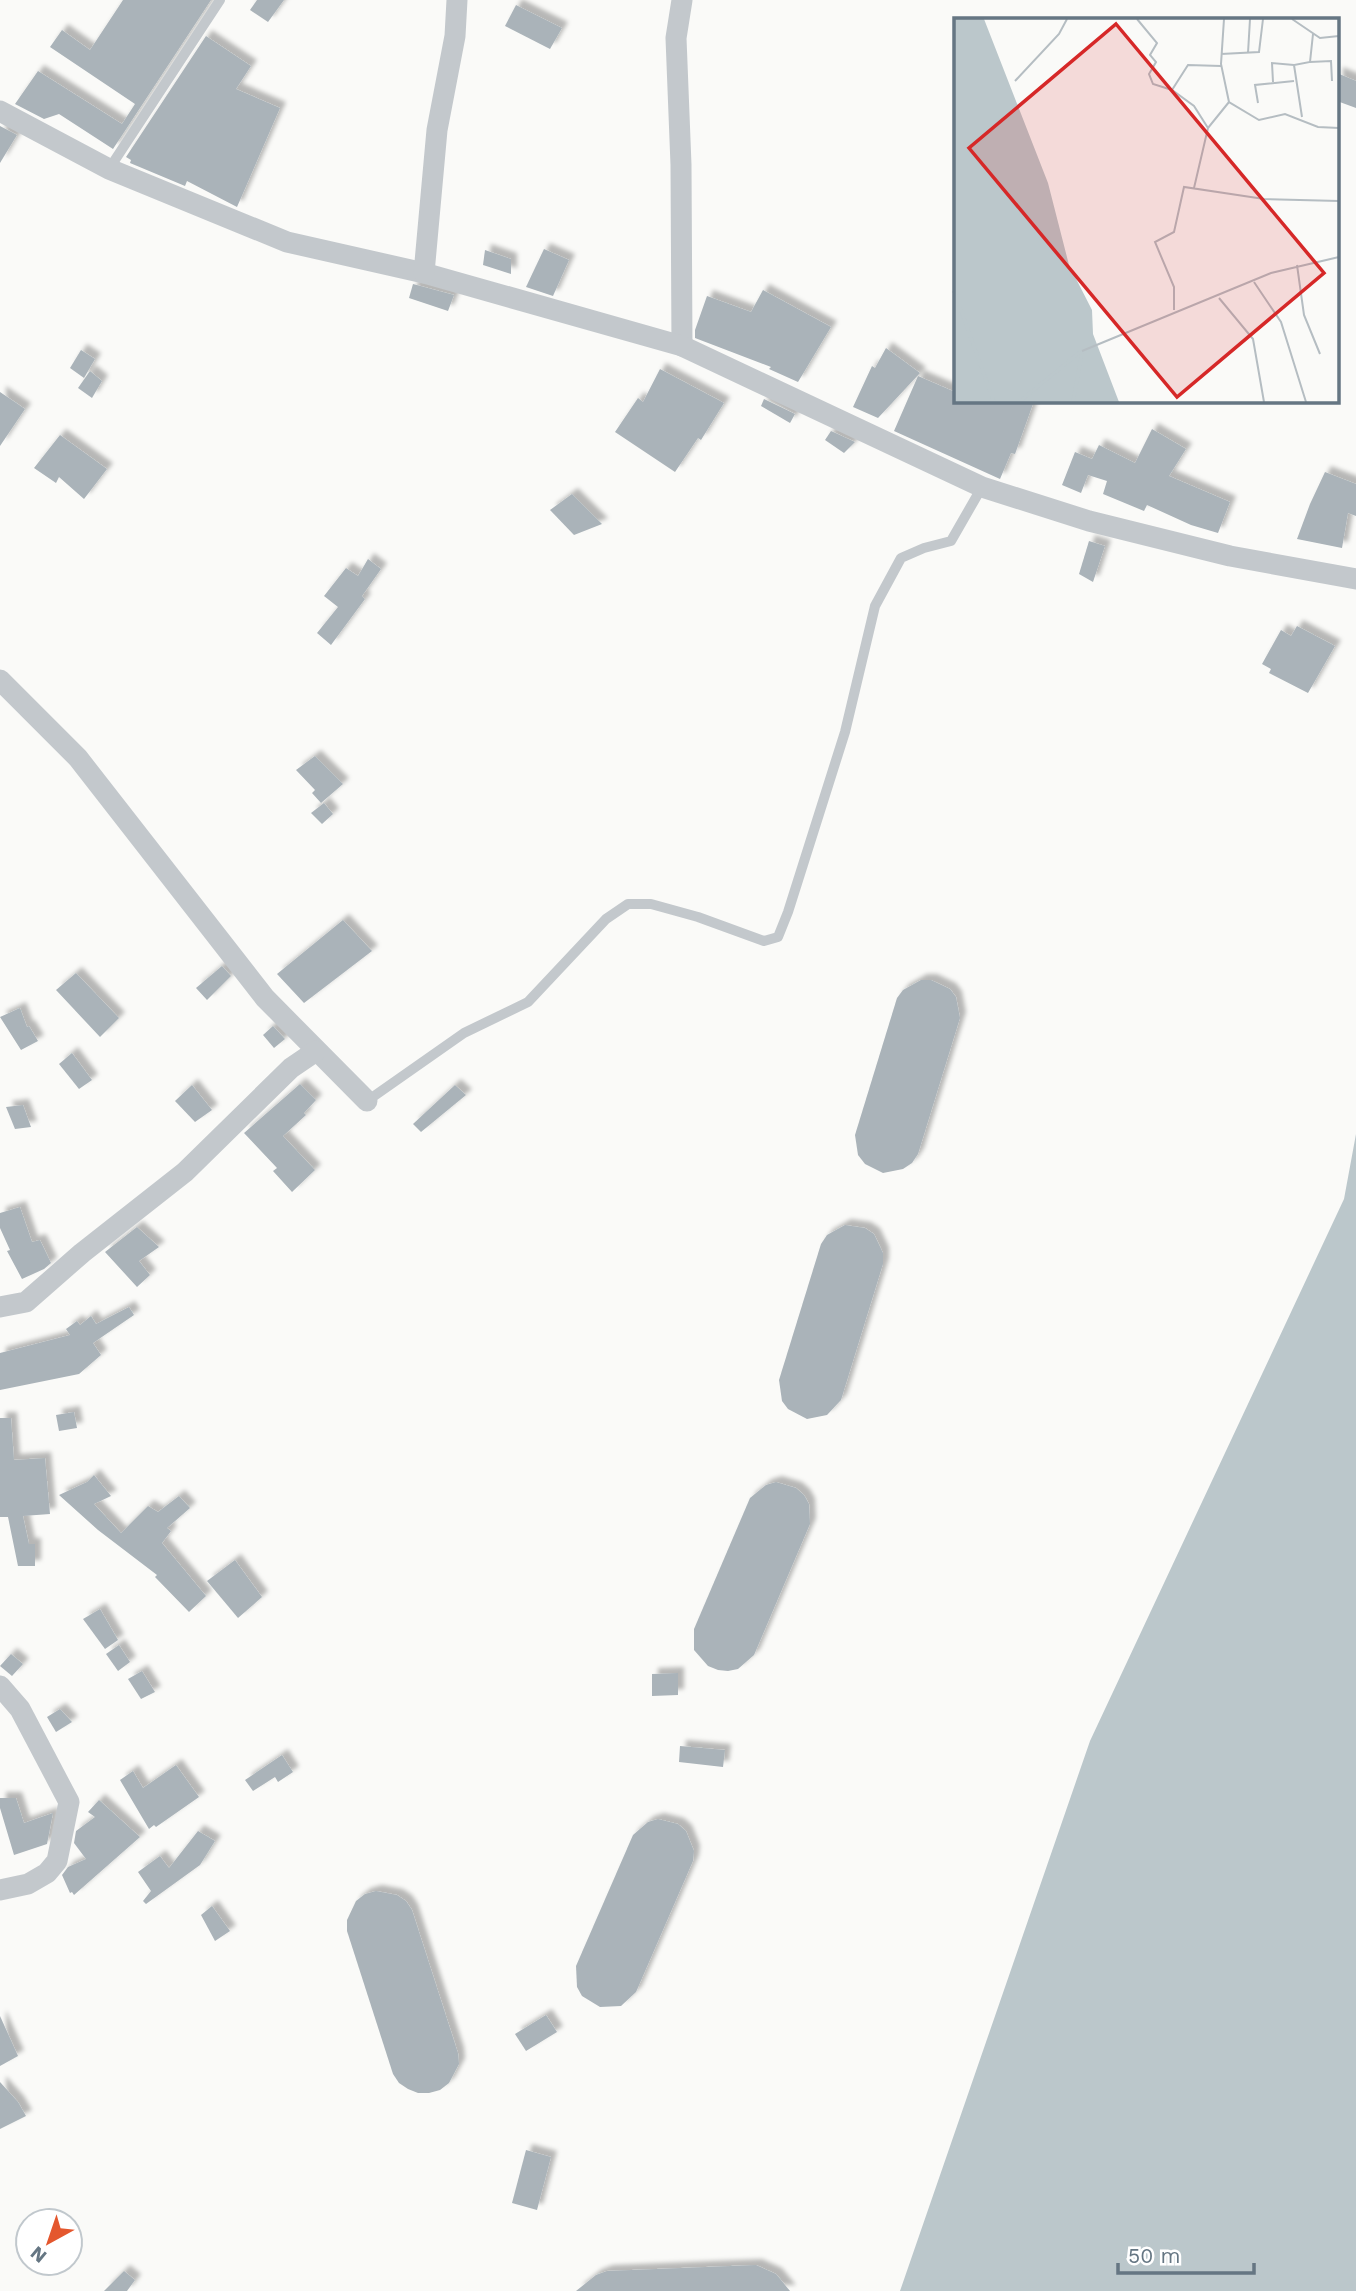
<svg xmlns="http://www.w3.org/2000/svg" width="1356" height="2291" viewBox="0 0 1356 2291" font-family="'Work Sans',sans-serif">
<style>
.water{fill:#bbc7cb}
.building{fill:#aab3b9;filter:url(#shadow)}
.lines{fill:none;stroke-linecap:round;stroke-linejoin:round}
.service{stroke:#c3c8cc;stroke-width:10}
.minor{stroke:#c3c8cc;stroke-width:21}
.inset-river{fill:none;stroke:#bbc7cb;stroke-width:3.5}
.inset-road{fill:none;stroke:#b5bdc2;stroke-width:2}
.view{fill:#d62828;fill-opacity:0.15;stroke:#d62828;stroke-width:3.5}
.inset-edge{fill:none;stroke:#657683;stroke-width:3.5}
</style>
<defs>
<filter id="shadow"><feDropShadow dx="6" dy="-6" stdDeviation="2" flood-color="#0004"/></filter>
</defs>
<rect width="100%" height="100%" fill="#fafaf8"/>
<path class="water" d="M1356,1134v1157h-456l190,-550 254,-542z"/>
<g class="building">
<path d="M123,0h88l-98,149 -54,-35 -15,5 -29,-15 23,-33 84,53 13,-20 -85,-57 12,-17 28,20z"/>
<path d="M257,0h27l-16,22 -18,-12z"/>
<path d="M516,5l46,23 -12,21 -45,-23z"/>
<path d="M206,36l45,30 -15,23 44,19 -43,99 -50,-26 -2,5 -55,-23 1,-3 -5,-3z"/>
<path d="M1337,73l19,8v27l-19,-7z"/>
<path d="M0,126l17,9 -17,28z"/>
<path d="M544,249l25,11 -16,36 -27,-9z"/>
<path d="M485,250l26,9v15l-28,-9z"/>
<path d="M413,284l41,11 -6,16 -39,-13z"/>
<path d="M763,290l68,37 -33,55 -29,-13 2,-2 -76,-29v-8l12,-34 44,16z"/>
<path d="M886,348l34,25 -42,45 -25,-11 19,-41 3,2z"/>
<path d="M81,350l14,9 -11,19 -14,-10z"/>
<path d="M660,369l64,34 -23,37 -3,-2 -23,34 -60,-40 23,-34 5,4z"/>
<path d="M90,371l12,10 -10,17 -14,-10z"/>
<path d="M918,376l37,16v9h70l8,3 -18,50 -4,-1 -11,26 -106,-48z"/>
<path d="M0,392l25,17 -25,37z"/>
<path d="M764,399l31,15 -5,9 -29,-17z"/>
<path d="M1152,429l34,20 -17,27 61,26 -12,31 -27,-8 -44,-20 -3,6 -41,-17 4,-13 -19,-6 -7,18 -19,-8 13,-33 17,7 7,-14 36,18z"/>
<path d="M831,431l24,11 -11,11 -19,-13z"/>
<path d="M60,435l47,34 -23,30 -25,-22 -3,6 -22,-15z"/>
<path d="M1325,472l31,12v32l-8,-3 -6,35 -45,-9 13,-35z"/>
<path d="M572,494l30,30 -28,11 -24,-25z"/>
<path d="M1089,541l16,5 -12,36 -14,-8z"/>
<path d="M368,559l13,10 -19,27 3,3 -34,46 -14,-12 21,-26 -14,-11 22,-28 12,8z"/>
<path d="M1297,626l38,20 -27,47 -39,-20 2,-4 -9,-5 19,-34 10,6z"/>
<path d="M315,756l28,28 -22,19 -9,-10 3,-3 -19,-20z"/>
<path d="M324,803l9,11 -11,10 -11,-11z"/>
<path d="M343,920l29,31 -68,52 -27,-29z"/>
<path d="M222,966l9,10 -24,24 -11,-12z"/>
<path d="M76,973l43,45 -19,19 -44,-47z"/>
<path d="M921,980h10l19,9 6,8 4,21 -42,136 -6,9 -9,6 -20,4 -18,-9 -7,-9 -3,-20 42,-137 6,-8z"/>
<path d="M20,1008l7,19 2,-1 9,15 -17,9 -21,-33z"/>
<path d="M273,1026l12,13 -11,9 -11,-13z"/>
<path d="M72,1053l20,27 -13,9 -20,-25z"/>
<path d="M300,1084l16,16 -12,13 2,2 -23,21 32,34 -23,22 -19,-21 4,-3 -33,-35z"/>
<path d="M192,1085l20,25 -17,12 -20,-21z"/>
<path d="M455,1085l11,10 -45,37 -8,-8z"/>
<path d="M23,1105l8,22 -16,2 -9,-22z"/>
<path d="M20,1207l12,35 8,-2 11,23 -7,6 -22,10 -15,-28 3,-1 -10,-22v-15z"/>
<path d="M845,1225l20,3 9,6 9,19v11l-42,136 -14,15 -20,4 -19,-10 -6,-8 -3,-21 42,-136 6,-9z"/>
<path d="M137,1227l22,20 -20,14 11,14 -13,12 -32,-35z"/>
<path d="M129,1307l5,8 -41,28 8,12 -22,19 -79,16v-37l70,-18 -4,-6 11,-8 3,4 11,-9 5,8z"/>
<path d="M74,1412l3,16 -18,3 -3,-16z"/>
<path d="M0,1418h11l3,42 31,-2 5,56 -27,2 6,28h6v22h-17l-10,-49h-8z"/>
<path d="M94,1475l17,21 -17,8 27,29 27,-27 10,6 21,-16 11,12 -23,20 4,3 -9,12 44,53 -17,16 -34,-35 2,-2 -59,-45 -39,-35 28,-13z"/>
<path d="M776,1482l20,6 8,7 5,9 1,20 -56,131 -16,14 -10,2 -10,-1 -10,-4 -14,-16v-21l56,-131 16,-13z"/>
<path d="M235,1560l27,37 -24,21 -31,-37z"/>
<path d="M100,1609l18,31 -13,9 -22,-30z"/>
<path d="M119,1645l11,17 -12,9 -12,-17z"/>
<path d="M11,1654l12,10 -11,12 -12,-10z"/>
<path d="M142,1671l13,21 -14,7 -13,-20z"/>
<path d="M678,1673v22l-26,1v-22z"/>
<path d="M60,1709l12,13 -16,10 -9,-15z"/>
<path d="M680,1746l45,4 -2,17 -44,-5z"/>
<path d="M282,1755l11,17 -15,10 -3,-5 -22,14 -8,-11z"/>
<path d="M176,1765l23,32 -43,30 -2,-2 -5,4 -29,-49 13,-9 10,17z"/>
<path d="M0,1798h16l8,25 29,-10 -6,31 -33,11 -14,-47z"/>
<path d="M99,1800l41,37 -66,58 -2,-3 -2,1 -8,-18 6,-8 18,-8 -12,-16 2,-12 19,-14 -7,-5z"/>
<path d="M658,1819l20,5 8,7 8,20 -1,10 -57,131 -15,14 -21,1 -18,-11 -5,-9 -1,-21 57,-131 15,-13z"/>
<path d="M198,1831l17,10 -15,24 -54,39 -3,-3 8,-10 -13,-19 22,-16 9,12z"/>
<path d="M376,1891l21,4 9,6 6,9 46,143 1,11 -10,19 -9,7 -11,3h-11l-10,-4 -9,-6 -6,-9 -46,-143v-11l9,-19 9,-7z"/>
<path d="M212,1906l18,25 -15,10 -14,-26z"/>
<path d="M546,2015l11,17 -31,19 -11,-17z"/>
<path d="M0,2016l18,40 -18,10z"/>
<path d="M0,2082l18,20 8,14 -26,13z"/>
<path d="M526,2150l25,7 -14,53 -25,-7z"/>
<path d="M756,2265l20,9 14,17h-214l20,-16 11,-4z"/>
<path d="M124,2271l11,9 -8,11h-23z"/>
</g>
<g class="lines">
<g class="service">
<path d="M109,169l111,-169"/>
<path d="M367,1101l97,-68 64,-31 78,-83 22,-15h23l47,13 66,24 14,-4 10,-25 57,-180 30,-126 26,-48 23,-10 27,-7 31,-54"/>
</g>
<g class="minor">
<path d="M682,0l-6,38 5,127 1,181"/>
<path d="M0,111l109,58 178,73 137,31 258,73 300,141 107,34 141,35 126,23"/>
<path d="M424,273l13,-143 18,-94 2,-36"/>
<path d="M0,680l78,78 187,240 102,103"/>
<path d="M0,1307l26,-5 56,-49 103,-81 106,-104 25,-17"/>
<path d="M0,1686l20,23 49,93 -12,59 -10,12 -19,11 -28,6"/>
</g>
</g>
<g transform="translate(954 18)">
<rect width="385" height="385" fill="#fafaf8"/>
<path d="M0,1h30l64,164 21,82 23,45 1,24 26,68h-165z" fill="#bbc7cb"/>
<path class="inset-river" d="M0,273l40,111M65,384l61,-50M119,384l9,-50"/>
<path class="inset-road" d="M183,1l20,24 -7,12 6,7 -7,12 4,10 19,6 22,16 14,22 21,-26M270,1l-3,45 8,38 30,18 26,-6 33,13 21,1M338,1l28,19 19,-2M294,35l2,-34M267,36l38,-2 4,-33M356,44l21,-1 1,20M61,63l44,-47 8,-15M319,64l-1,-19 22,2M218,72l16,-25 33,1M304,85l-3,-18 39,-4M348,99l-8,-52 16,-3 3,-28M240,170l14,-60M343,247l7,50 16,39M300,264l27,40 25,80M265,280l34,41 11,63M220,292v-23l-19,-45 19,-10 10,-45 80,12 75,2M128,333l189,-78 68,-16"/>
<path class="view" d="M162,6l208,249 -147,124 -208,-249z"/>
<rect width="385" height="385" class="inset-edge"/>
</g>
<g transform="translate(49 2242) rotate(220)"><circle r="33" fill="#ffffff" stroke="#c1c8cd" stroke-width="2"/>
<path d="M0-5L12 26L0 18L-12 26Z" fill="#e4572e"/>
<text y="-10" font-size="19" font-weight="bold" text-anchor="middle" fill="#657683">N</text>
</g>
<path d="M1118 2263v10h136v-10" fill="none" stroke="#657683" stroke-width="3.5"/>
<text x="1128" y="2263" font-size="21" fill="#657683" stroke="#ffffff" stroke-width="5" paint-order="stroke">50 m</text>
</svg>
